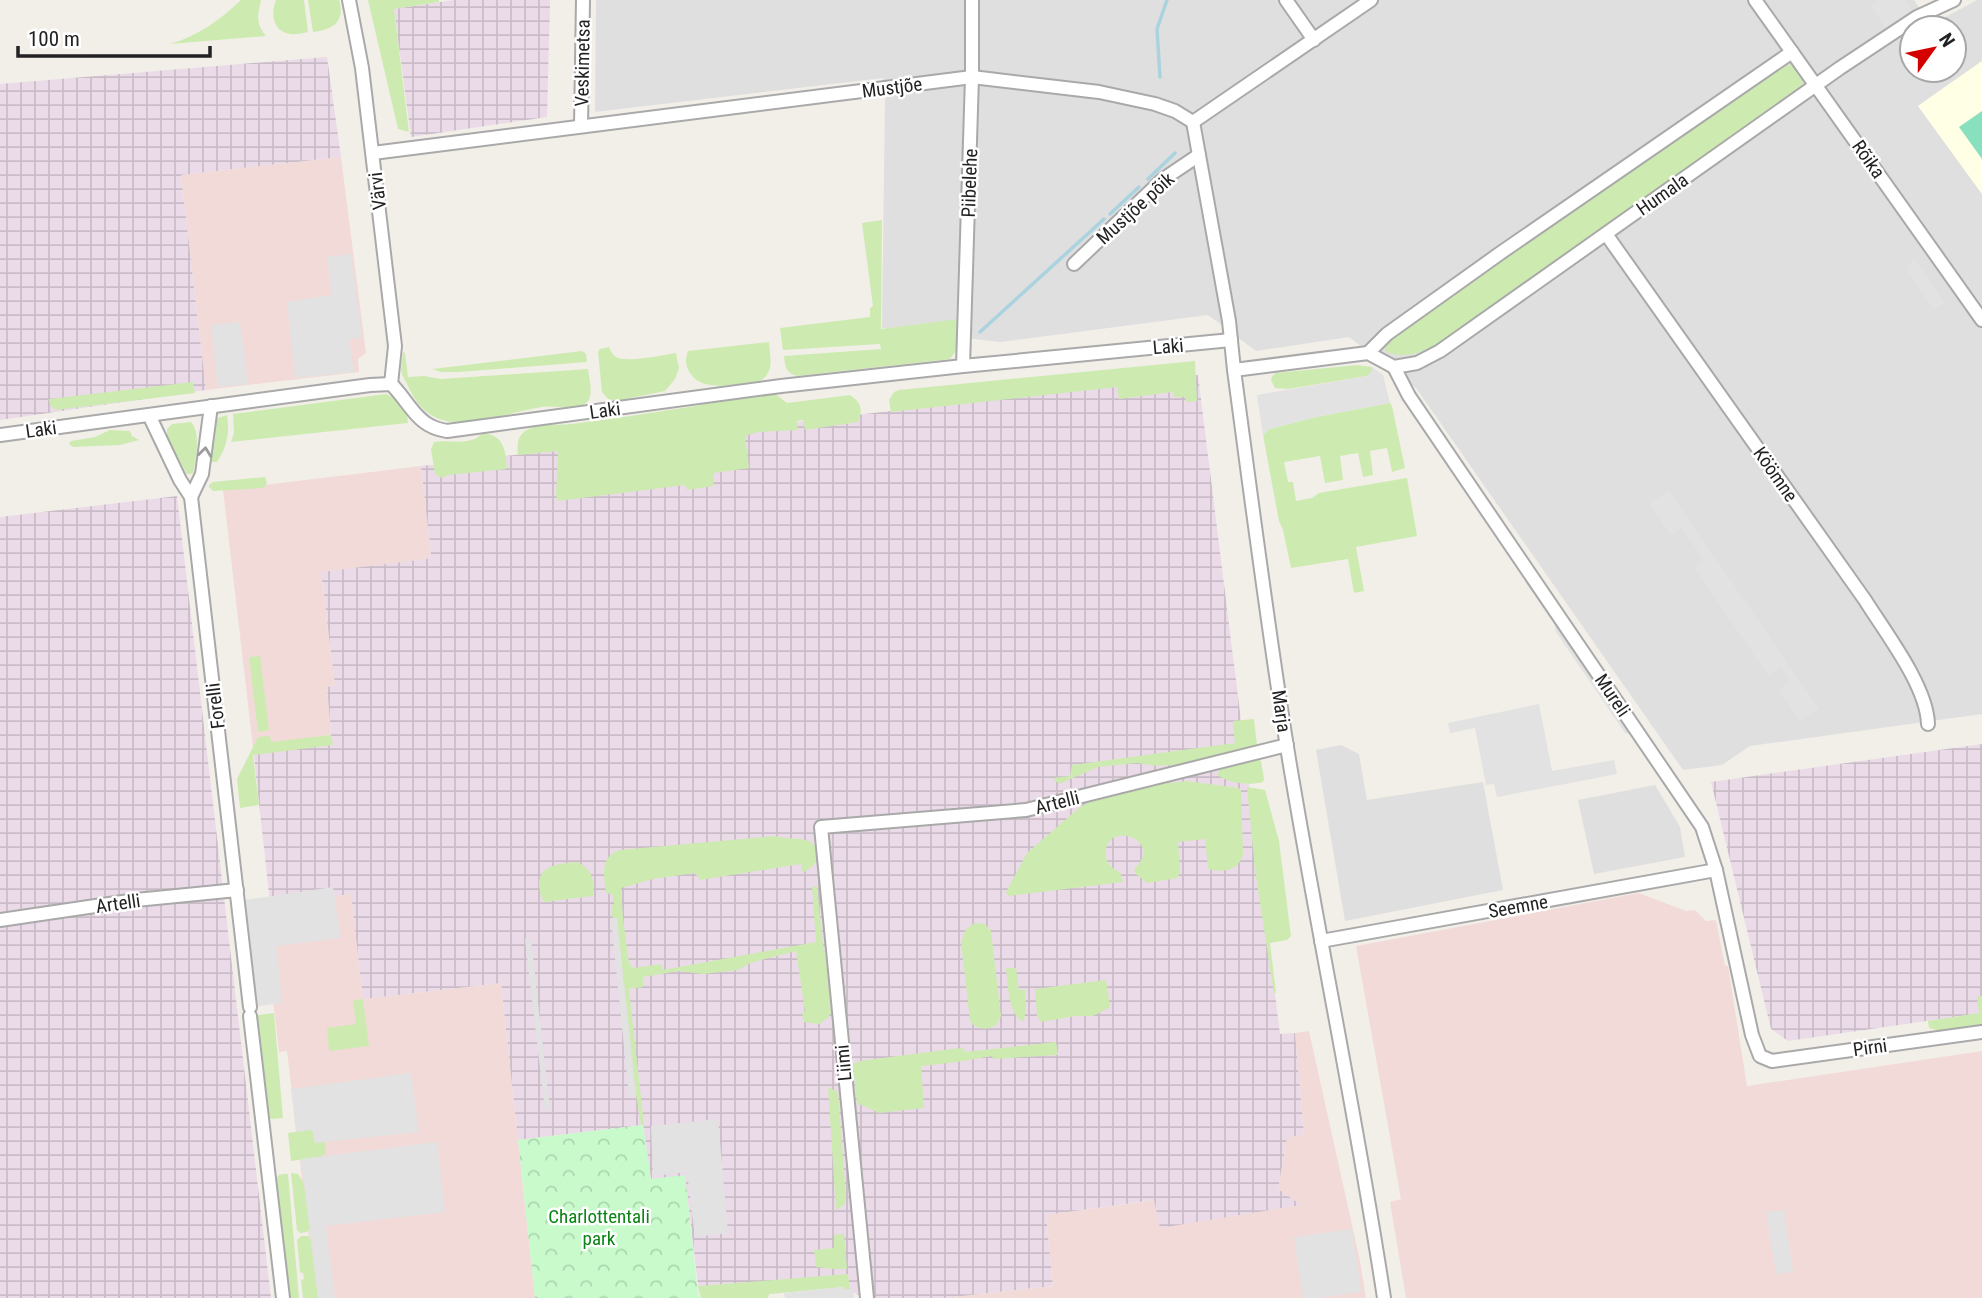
<svg xmlns="http://www.w3.org/2000/svg" width="1982" height="1298" viewBox="0 0 1982 1298" font-family="'Roboto Condensed',sans-serif">
<style>
.residential{fill:#e0dfdf;fill-rule:evenodd}
.commercial{fill:#f2dad9}
.industrial{fill:url(#industrial-grid)}
.education{fill:#ffffe5}
.grass{fill:#cdebb0}
.park{fill:url(#park-crowns)}
.pitch{fill:#88e0be}
.parking{fill:#e2e2e2}
.lines{fill:none;stroke-linecap:round;stroke-linejoin:round}
.stream{stroke:#aad3df;stroke-width:3.5}
.street-casing{stroke:#a9a9a9;stroke-width:16}
.street{stroke:#fff;stroke-width:12}
.oneway{stroke:#9c9c9c}
.labels{text-anchor:middle;stroke-width:5;stroke-linejoin:round;paint-order:stroke}
.street-label{font-size:19px;fill:#222;stroke:#fff}
.park-label{font-size:19px;fill:#0c8416;stroke:#fff}
</style>
<defs>
<pattern id="industrial-grid" width="8" height="8" patternUnits="userSpaceOnUse" patternTransform="scale(1.75)"><rect width="8" height="8" fill="#ebdbe8"/><path d="M0 4h8M4 0v8" fill="none" stroke="#c9bcc7"/></pattern>
<pattern id="park-crowns" width="20" height="18" patternUnits="userSpaceOnUse" patternTransform="scale(1.75)"><rect width="20" height="18" fill="#c8facc"/><path d="M2 6a3 3 0 1 1 6 0M12 15a3 3 0 1 1 6 0" fill="none" stroke="#acd6af"/></pattern>
</defs>
<rect width="100%" height="100%" fill="#f2efe9"/>
<g class="residential">
<path d="M596,0h1318l17,25 46,-25h5v61l-64,45 64,88v520l-232,32 -28,19 -39,5 -267,-382 -67,-51 -93,14 -48,-36 -208,27 -118,-14 3,-230 -2,-20 -288,34zM1912,28h42v42h-42z"/>
<path d="M1341,745l18,9 8,46 116,-18 20,108 -158,31 -29,-171z"/>
<path d="M1655,785l25,42 5,30 -91,17 -16,-74z"/>
</g>
<g class="commercial">
<path d="M341,157l25,196 -8,6 1,13 -153,18 -25,-215z"/>
<path d="M421,466l10,88 -4,5 -106,14 14,112 -8,2 4,48 -60,11 -18,1 -30,-257z"/>
<path d="M351,893l12,106 138,-16 34,315h-219l-29,-247 -8,1 -17,-148z"/>
<path d="M1639,893l47,18 9,-1 11,11 10,-1 9,46h3l19,120 235,-35v247h-576l-16,-96 11,-3 -45,-253z"/>
<path d="M1309,1031l51,230 6,37h-422l109,-12 -7,-71 109,-15 5,27 140,-22 -22,-16 9,-51 17,-4 -9,-101z"/>
</g>
<g class="industrial">
<path d="M453,0h97l-3,117 -136,20 -17,-128z"/>
<path d="M327,57l14,100 -160,18 25,215 -206,30v-336z"/>
<path d="M1198,375l82,659 15,-1 9,101 -17,4 -9,51 23,16 -141,23 -6,-28 -108,15 7,71 -109,12h-80l-21,-11 -75,7 -69,-1 -14,-117 -34,3 -8,-54 -125,15 -17,-157 -138,16 -12,-105 -81,9 -17,-155 79,-3 -5,-58 8,-2 -14,-113 106,-13 4,-5 -10,-88z"/>
<path d="M177,496l94,802h-271v-781z"/>
<path d="M1982,744v269l-194,28 -17,-12 -60,-247z"/>
</g>
<path class="education" d="M1982,61v133l-64,-88z"/>
<g class="grass">
<path d="M241,0h20c-3,15 -6,23 5,36l-96,8c28,-8 50,-24 71,-44z"/>
<path d="M276,0h28l4,32c-5,1 -13,3 -18,2 -18,-3 -19,-21 -14,-34z"/>
<path d="M308,0h31c7,22 -7,30 -26,32z"/>
<path d="M368,0h71v2l-45,7 15,123 -11,-3z"/>
<path d="M1781,65h9l6,5 7,13 -2,4 -355,252c-19,10 -39,23 -61,12v-8l1,-4z"/>
<path d="M882,220l-1,109 78,-10 -1,29 -8,11 -153,17c-11,-3 -12,-9 -13,-20l97,-7 -1,-5 -97,6 -3,-22 90,-11v-9l3,-2 -11,-83z"/>
<path d="M769,342c1,16 6,30 -9,39 -21,2 -57,13 -70,-8 -5,-8 -5,-14 -2,-22z"/>
<path d="M609,347c2,4 3,7 7,10 11,6 47,-2 60,-4l3,15 -4,11 -10,12 -49,10 -7,-1 -7,-8 -4,-40 2,-3z"/>
<path d="M582,351l4,3 1,8 -128,10h-18l-9,-3z"/>
<path d="M403,352l2,1 3,24 16,-1 17,3 147,-10c1,9 7,29 -3,35 -11,7 -31,1 -43,3 -43,6 -104,39 -131,-15 -11,-23 -11,-14 -8,-40z"/>
<path d="M1195,361l2,40 -11,1 -1,-5h-11l-1,-5 -54,7 -2,-12 -226,25 -2,-12 5,-8 5,-2z"/>
<path d="M1357,365l15,2v5l-5,4 -79,13 -13,-1 -4,-8 1,-4 4,-3z"/>
<path d="M193,382l2,11 -139,17 -6,-5 -1,-6z"/>
<path d="M774,393l13,10 63,-8c12,8 13,15 8,27l-53,8 -2,-10 -6,1 1,9 -41,2 -12,4 4,32 -35,5 -1,13 -26,4 -2,-5 -127,16 -2,-5 2,-45 -40,4c-1,-10 -1,-18 7,-24 13,-9 32,-5 47,-7 39,-5 78,-11 117,-17 28,-5 56,-12 85,-14z"/>
<path d="M386,394c14,6 21,14 22,29l-177,19 3,-9 -1,-19z"/>
<path d="M1390,403l2,3 13,62 -13,4 -5,-24 -17,3 3,24 -10,2 -5,-24 -18,3 3,24 -18,3 -5,-27 -36,6 4,20h5l3,19 16,-3 7,-5 88,-15 10,58 -61,11 8,44 -10,2 -6,-34 -57,9 -8,-38 -4,-9 -16,-86 6,-6 47,-12z"/>
<path d="M227,415c3,17 0,32 -10,47h-9l7,-39 3,-5z"/>
<path d="M191,422c10,11 5,36 2,51l-3,1h-3l-20,-37v-8l5,-5z"/>
<path d="M110,430l20,1 2,5 7,4 -19,5 -47,2 -4,-3 2,-3 24,-4z"/>
<path d="M483,433c21,2 23,18 24,36l-59,6 -6,3 -7,-4 -4,-25 3,-7c18,-3 35,5 49,-9z"/>
<path d="M265,477l2,6 -3,5 -51,3 -4,-4v-2l4,-3z"/>
<path d="M260,656l9,74 -11,2 -9,-75z"/>
<path d="M1254,719l3,26 -72,19 -27,2 -21,-3 -39,4 -39,17 -6,-6 17,-2 2,-11 163,-22 -2,-22z"/>
<path d="M331,735l2,10 -80,10 6,50 -19,3 -3,-29 21,-42 12,-1 1,6z"/>
<path d="M1259,759l2,2 3,18 -1,3c-14,4 -34,1 -46,-7l4,-8 27,-7z"/>
<path d="M1186,781l53,7 2,3 2,63c-4,17 -20,19 -35,15l-3,-30 -27,3 2,28 -2,8 -31,5 -11,-9 -2,-5c33,-30 -32,-51 -28,-13 1,9 7,13 14,16l3,10 -115,14 -2,-4 21,-39 53,-46 16,-8 69,-17 7,1z"/>
<path d="M1247,787l18,3 14,51 12,95 -4,4 -17,3 6,50 -2,1 -19,-124z"/>
<path d="M776,836c12,6 41,-4 41,19 0,9 -6,13 -13,17l-2,-1 -1,-7 -101,16 -5,-7 -42,6 -32,9 2,30 6,45 4,5 28,-4 2,6 153,-28 -4,-55h5l6,58 3,14 5,54 -3,5 -9,6 -15,-2 -2,-9 3,-2 -9,-60 -46,12 -12,7 -35,4 -24,-3 -36,6v10l-14,2 15,136h-3l-5,-30 -19,-176 -5,-2 -1,-11 3,-2 -2,-10 -6,-1c-2,-17 -7,-37 14,-43z"/>
<path d="M576,862c16,5 19,19 17,34l-49,6c-4,-6 -4,-10 -5,-17 0,-21 21,-21 37,-23z"/>
<path d="M975,923l10,1 6,7 10,85 -6,10c-9,4 -19,4 -25,-5l-9,-79 5,-13z"/>
<path d="M1006,968h10l3,22h6l1,15 -2,17c-16,-6 -16,-38 -18,-54z"/>
<path d="M1106,980l4,27 -17,9h-17l-35,6 -4,-6 -2,-27z"/>
<path d="M1982,996v30l-42,5 -11,-3 -1,-7 51,-8 -2,-16z"/>
<path d="M363,999l6,47 -40,5 -2,-23 29,-4 -3,-24z"/>
<path d="M274,1013l9,105 -12,1 -3,-2 -12,-98 2,-4z"/>
<path d="M1056,1042l2,13 -65,4 -1,-3 -35,6 -36,4 3,42 -45,5 -17,-8 -5,-1 -4,-40 7,-3 92,-12 11,-1 2,4z"/>
<path d="M828,1087l10,5 8,106 -2,7 -8,5z"/>
<path d="M313,1129l2,14 10,-1 1,11 -5,4 -30,4 -3,-28z"/>
<path d="M291,1173l7,1 6,9 6,46 -3,3 -7,1 -3,-3z"/>
<path d="M283,1174h5l11,124h-11l-13,-118 4,-5z"/>
<path d="M844,1234l3,35h-13l-18,-2 -2,-17 20,-2v-13z"/>
<path d="M301,1236h7l3,4 7,58h-15l-2,-18 3,-1 -1,-6 -3,-1 -3,-32z"/>
<path d="M848,1274l2,15h-6l-1,-2 -74,7 -1,4h-67l-3,-12z"/>
</g>
<path class="park" d="M643,1125l8,54 34,-4 13,119 3,4h-166l-17,-158z"/>
<path class="pitch" d="M1982,111v48l-23,-32z"/>
<g class="parking">
<path d="M1878,0h27l12,17 -27,18 -20,-30z"/>
<path d="M351,254l11,84 -13,1 5,33 -59,6 -8,-76 45,-7 -5,-38z"/>
<path d="M1914,258l31,45 -12,6 -26,-39z"/>
<path d="M240,322l8,62 -30,3 -7,-62z"/>
<path d="M1372,367l11,8 7,28 -74,14 -47,12 -6,6 -6,-40 110,-19 5,-4z"/>
<path d="M1669,491l150,218 -19,13 -22,-32 12,-9 -9,-14 -13,8 -74,-108 10,-7 -13,-19 -10,-13 -10,7 -22,-32z"/>
<path d="M1554,621l8,11 70,103 -7,-2 -69,-101z"/>
<path d="M1539,704l13,67 62,-11 3,14 -120,23 -3,-13 -8,1 -11,-57 -25,5 -2,-10z"/>
<path d="M333,887l8,51 -65,8 6,57 -32,4 -12,-106z"/>
<path d="M617,918l19,177 -7,1 -18,-177z"/>
<path d="M525,939h6l19,171 -5,1z"/>
<path d="M411,1073l8,59 -104,11 -3,-13 -16,2 -5,-43z"/>
<path d="M718,1119l10,114 -33,4 -8,-65 -34,4 -2,-50z"/>
<path d="M437,1142l8,70 -119,14 9,72h-17l-17,-139z"/>
<path d="M1784,1210l9,62 -17,2 -10,-62z"/>
<path d="M1352,1229l9,63 -44,6h-14l-9,-61z"/>
<path d="M843,1287l2,2h8l1,9h-69l-1,-5z"/>
</g>
<g class="lines">
<g class="stream">
<path d="M1160,77l-3,-48 10,-29"/>
<path d="M1148,179l27,-26"/>
<path d="M1110,214l29,-27"/>
<path d="M980,332l124,-113"/>
</g>
<defs>
<g id="street">
<path d="M349,0l13,68 33,278 -4,38"/>
<path d="M1286,0l28,40"/>
<path d="M1755,0l227,320"/>
<path d="M1193,122l36,199 5,49c17,126 33,252 53,377 30,184 69,366 97,551"/>
<path d="M1193,122l178,-122"/>
<path d="M581,126l2,-126"/>
<path d="M373,153l599,-76 127,15 56,12 20,7 18,11"/>
<path d="M1606,234l259,366c20,32 62,86 63,124"/>
<path d="M1074,264l88,-84 37,-25"/>
<path d="M1368,353l19,-19 112,-80 293,-202"/>
<path d="M963,366l9,-289v-77"/>
<path d="M1394,367l15,29 293,431 14,43 36,165 8,21 12,5 210,-29"/>
<path d="M1234,370l134,-17 26,14 23,-4 23,-12 400,-283 77,-51 37,-17"/>
<path d="M149,415l31,65 11,17 59,510"/>
<path d="M0,435l370,-50 21,-1c13,12 24,35 40,42 5,3 11,4 16,5l334,-45 182,-20 268,-26"/>
<path d="M191,497l11,-23 9,-68"/>
<path d="M0,920l136,-20 101,-10"/>
<path d="M1321,941l395,-71"/>
<path d="M250,1016l33,282"/>
<path d="M867,1298l-46,-471 205,-17 261,-65"/>
</g>
</defs>
<use href="#street" class="street-casing"/>
<use href="#street" class="street"/>
</g>
<defs><path id="oneway-chevron" d="M-2-3.5L2.5 0L-2 3.5" fill="none" stroke-width="1.6" stroke-linecap="round" stroke-linejoin="round" transform="scale(1.75)"/></defs>
<use class="oneway" href="#oneway-chevron" transform="translate(205 452) rotate(-83)"/>
<g class="labels">
<g class="street-label">
<text transform="translate(582 63) rotate(-89)" y="7">Veskimetsa</text>
<text transform="translate(892 87) rotate(-7)" y="7">Mustjõe</text>
<text transform="translate(1869 159) rotate(55)" y="7">Rõika</text>
<text transform="translate(969 183) rotate(-88)" y="7">Piibelehe</text>
<text transform="translate(377 191) rotate(-97)" y="7">Värvi</text>
<text transform="translate(1662 194) rotate(-35)" y="7">Humala</text>
<text transform="translate(1135 208) rotate(-42)" y="7">Mustjõe põik</text>
<text transform="translate(1168 346) rotate(-5)" y="7">Laki</text>
<text transform="translate(605 410) rotate(-8)" y="7">Laki</text>
<text transform="translate(41 429) rotate(-8)" y="7">Laki</text>
<text transform="translate(1776 474) rotate(55)" y="7">Köömne</text>
<text transform="translate(1613 695) rotate(56)" y="7">Mureli</text>
<text transform="translate(215 706) rotate(-97)" y="7">Forelli</text>
<text transform="translate(1282 711) rotate(82)" y="7">Marja</text>
<text transform="translate(1057 802) rotate(-14)" y="7">Artelli</text>
<text transform="translate(118 903) rotate(-8)" y="7">Artelli</text>
<text transform="translate(1518 906) rotate(-10)" y="7">Seemne</text>
<text transform="translate(1870 1047) rotate(-8)" y="7">Pirni</text>
<text transform="translate(843 1063) rotate(-95)" y="7">Liimi</text>
</g>
<g class="park-label">
<text x="599" y="1223">Charlottentali<tspan x="599" dy="22">park</tspan></text>
</g>
</g>
<g transform="translate(1933 49) rotate(57)"><circle r="33" fill="#ffffff" stroke="#a7a7a7" stroke-width="2"/>
<path d="M0-5L12 26L0 18L-12 26Z" fill="#d40000"/>
<text y="-10" font-size="19" font-weight="bold" text-anchor="middle" fill="#222222">N</text>
</g>
<path d="M18 46v10h192v-10" fill="none" stroke="#222222" stroke-width="3.5"/>
<text x="28" y="46" font-size="21" fill="#222222" stroke="#ffffff" stroke-width="5" paint-order="stroke">100 m</text>
</svg>
